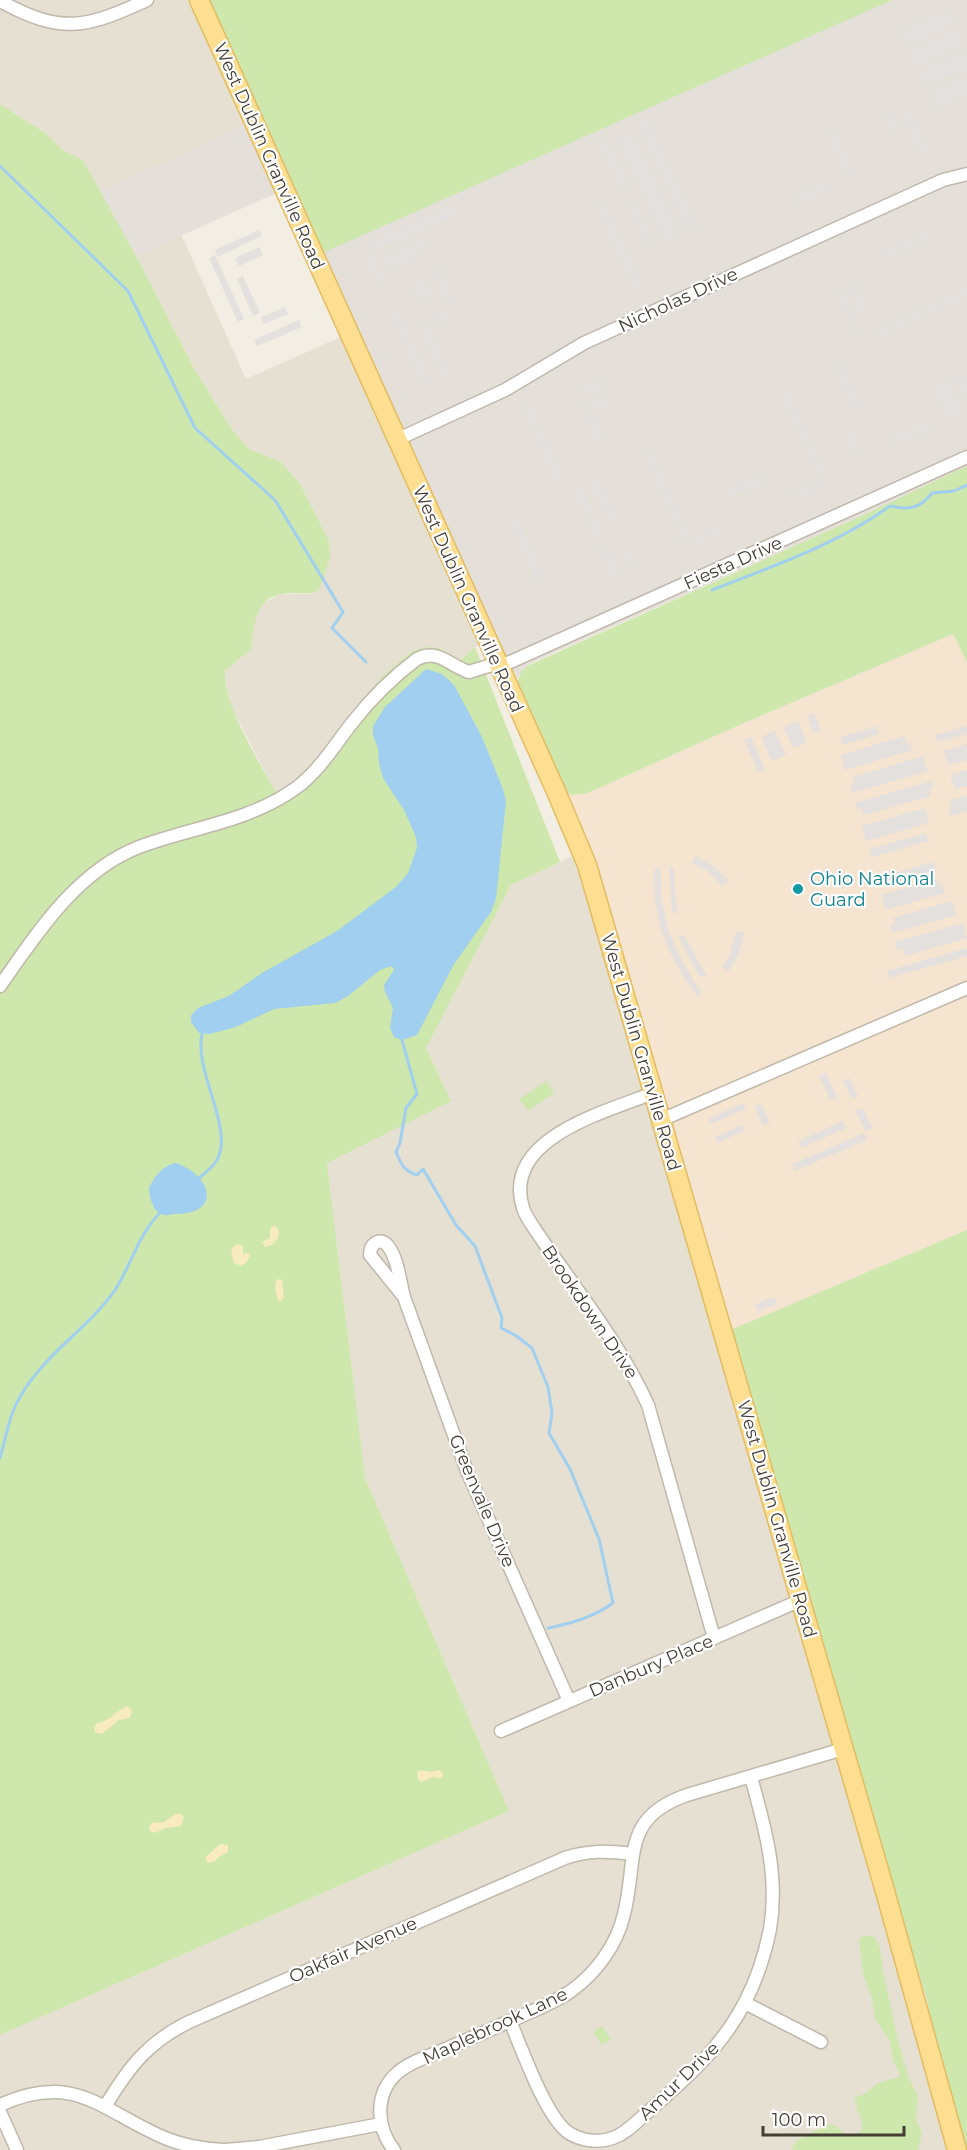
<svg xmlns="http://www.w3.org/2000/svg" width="967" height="2150" viewBox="0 0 967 2150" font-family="Montserrat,sans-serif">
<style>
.residential{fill:#e6e0d2}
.commercial{fill:#f5e4cf}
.industrial{fill:#e4dfd9}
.green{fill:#cde7ac}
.sand{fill:#f7ebbf}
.parking{fill:#e3e0dd}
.water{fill:#a0cff0}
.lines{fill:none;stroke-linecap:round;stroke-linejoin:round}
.stream{stroke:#a0cff0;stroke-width:3}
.street-casing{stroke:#c0b8aa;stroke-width:15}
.primary-casing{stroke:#e3bc61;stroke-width:21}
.street{stroke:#fff;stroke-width:12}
.primary{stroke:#fedf91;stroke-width:18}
.culture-dot{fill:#0f9aa8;stroke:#fff;stroke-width:2}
.labels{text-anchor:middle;stroke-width:4.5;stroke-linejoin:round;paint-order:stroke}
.street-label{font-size:18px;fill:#443e34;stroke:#fff}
.culture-label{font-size:18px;fill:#0d838f;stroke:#fff;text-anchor:start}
</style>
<rect width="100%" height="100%" fill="#f2eee4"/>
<g class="residential">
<path d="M0,0h204l54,119 -158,73 -17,-32 -19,-9 -19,-18 -45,-29z"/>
<path d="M181,234l65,145 101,-45 139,308 -11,5 -14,13 -22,-12 -81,57 -35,50 -20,20 -27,18 -44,-85 -7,-28v-9l26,-22 4,-32 9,-14 16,-9h31l18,-53 -29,-57 -19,-22 -32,-13 -16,-18 -38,-61 -59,-114z"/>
<path d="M575,855l319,1090 55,205h-949v-115l509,-224 -144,-333 -38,-316 124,-61 -25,-53 85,-163z"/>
</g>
<path class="commercial" d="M953,634l14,28v568l-239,101 -163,-539 23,1 149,-67z"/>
<path class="industrial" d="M892,0h75v466l-108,51 -326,145 -6,4 -9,11 -16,2 -219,-489 -147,66 -36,-64 158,-73z"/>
<g class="green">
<path d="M204,0h688l-574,255z"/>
<path d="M0,104l45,29 19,18 19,9 53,96 59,114 38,61 16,18 32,13 19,22 29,57 1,17 -11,32c-13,7 -25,1 -38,4 -27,5 -27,34 -30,55l-26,22c-2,34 35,91 51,122l27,-18 20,-20 35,-50 24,-28 30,-26 16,-4 11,1 22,12 14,-13 85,215 -49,23 -85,163 25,53 -124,62 38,315 144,333 -509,224z"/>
<path d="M967,466v196l-14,-28 -216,92 -149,67 -16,2 -7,-3 -49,-108 6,-13 5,-5 332,-149z"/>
<path d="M546,1081l8,12 -26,18 -8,-12z"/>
<path d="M967,1230v920l-37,-127 -3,-23 -72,-233 -127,-436z"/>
<path d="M868,1935l7,3 5,10 3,23 15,70 10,35 10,21 -2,22 6,15 -4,16h-127l5,-9 32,-17 8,2 10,9h8l8,-5c2,-12 -8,-21 -7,-32l11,-5 12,-10 21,-6v-4l-6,-12 -3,-20 -15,-23 -3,-19 -9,-26 -4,-32 1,-3z"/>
<path d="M602,2026l9,13 -9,6 -9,-13z"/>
</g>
<g class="sand">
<path d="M274,1225l5,5 -1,8 -6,7 -7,2 -3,-5 8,-4v-9z"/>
<path d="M237,1244l6,2v8l5,-1 2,2 -3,7 -6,4 -7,-3 -3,-10 2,-6z"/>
<path d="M277,1279l5,1 2,17 -4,5c-4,-3 -6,-19 -3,-23z"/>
<path d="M127,1706l5,4 -2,8 -11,2 -17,14 -7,-2 -1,-4 3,-5c12,-1 20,-13 30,-17z"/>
<path d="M421,1770l9,2 9,-2 4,3v3l-3,3 -6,-2 -13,5 -3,-3 -1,-7z"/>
<path d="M175,1814h6l3,3 -3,9 -16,2 -10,5 -5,-2 -1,-4 2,-4 13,-1z"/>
<path d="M220,1844l8,1v7l-9,5 -5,5 -6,1 -3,-5z"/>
</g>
<g class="parking">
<path d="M950,9l-3,9 10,-5 -4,11 -49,22 3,-9 -10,4 5,-10z"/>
<path d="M957,31l9,4 -9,4 8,5 -49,22 -10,-4 11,-5 -8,-4z"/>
<path d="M967,51v17l-43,20 2,-10 -9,5 4,-11z"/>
<path d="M967,78v16l-30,14 -10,-4 11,-5 -8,-4z"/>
<path d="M909,109l18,41 -7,4 -18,-42z"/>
<path d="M891,112l8,17 -7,4 -8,-18z"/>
<path d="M646,118l50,108 -8,4 -50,-109z"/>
<path d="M834,130l20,45 -6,2 -21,-44z"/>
<path d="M632,133l47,101 -14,7 -48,-102z"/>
<path d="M605,137l24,51 -7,3 -24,-51z"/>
<path d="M828,181l3,7 -34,17 -3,-7z"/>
<path d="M601,196l42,93 -7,3 -42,-92z"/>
<path d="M634,200l20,41 -7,4 -20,-42z"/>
<path d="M453,206l3,8 -83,37 -4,-8z"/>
<path d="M259,230l3,6 -44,21 -3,-7z"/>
<path d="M927,232l3,6 -46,21 -3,-7z"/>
<path d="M426,238l3,6 -13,6 3,7 -29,13 -6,-13z"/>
<path d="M259,247l4,8 -24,11 -4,-8z"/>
<path d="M372,252l13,31 -7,4 -13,-32z"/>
<path d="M215,255l29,64 -6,3 -29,-64z"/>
<path d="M438,266l16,35 -6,3 -16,-35z"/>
<path d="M243,276l17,37 -7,3 -16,-37z"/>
<path d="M425,281l6,14 -14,6 -6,-14z"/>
<path d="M846,281l8,3 15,32 -8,-2z"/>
<path d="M839,284l22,48 -4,5 -21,-46z"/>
<path d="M967,289v7l-86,39 -8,-3z"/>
<path d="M285,307l3,7 -24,10 -3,-7z"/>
<path d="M398,312l33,73 -6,3 -34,-73z"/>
<path d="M445,312l7,4 -17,8 -8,-4z"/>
<path d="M299,320l3,7 -45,19 -3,-6z"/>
<path d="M425,321l26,55 -7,3 -25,-55z"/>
<path d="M840,362l21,45 -7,3 -20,-45z"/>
<path d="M962,374l5,11v17l-11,-25z"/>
<path d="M600,379l4,7 -21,10 -3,-7z"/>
<path d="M947,381l14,31 -13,6 -14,-31z"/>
<path d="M786,388l40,89 -6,3 -40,-90z"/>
<path d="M607,395l4,8 -26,11 -3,-7z"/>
<path d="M529,402l34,76 -7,3 -34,-76z"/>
<path d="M593,414l11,26 -6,3 -12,-26z"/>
<path d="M930,420l3,7 -41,19 -3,-7z"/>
<path d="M851,431l10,21 -7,3 -9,-21z"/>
<path d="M650,450l40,88 -6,3 -40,-88z"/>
<path d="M760,475l3,7 -33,15 -3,-7z"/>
<path d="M597,478l19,38 -7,4 -20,-38z"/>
<path d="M820,481l2,6 -29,13 -3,-6z"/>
<path d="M581,485l11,25 -7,3 -12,-25z"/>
<path d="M593,513l10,22 -7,3 -10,-21z"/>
<path d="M517,518l27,61 -6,3 -28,-61z"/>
<path d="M721,526l2,6 -27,12 -3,-6z"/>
<path d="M608,547l13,29 -7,3 -13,-29z"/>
<path d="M630,551l8,17 -7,3 -8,-17z"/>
<path d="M814,713l7,18 -7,3 -7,-18z"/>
<path d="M798,721l9,21 -14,6 -9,-21z"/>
<path d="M877,726l2,8 -37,11 -2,-8z"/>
<path d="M967,726v8l-29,8 -3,-7z"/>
<path d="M775,731l11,24 -14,6 -11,-24z"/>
<path d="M904,736l2,7h4l2,7 -67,20 -4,-15z"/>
<path d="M751,737l14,32 -7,3 -14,-32z"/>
<path d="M967,744v16l-19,5 -5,-14z"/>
<path d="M923,756l5,15 -76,22 -2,-7 5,-2 -2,-7z"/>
<path d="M967,770v16l-12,3 -5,-14z"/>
<path d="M931,781l2,7 -4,1 2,7 -67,19 -2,-7 -5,1 -2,-6z"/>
<path d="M967,796v15l-16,5 -2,-7 3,-1 -2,-8z"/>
<path d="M925,808l4,15 -63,18 -4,-15z"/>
<path d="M926,833l2,8 -56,16 -2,-8z"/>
<path d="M695,856l16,8 18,17 -7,5 -16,-16 -14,-6z"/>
<path d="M933,862l3,8 -56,15 -2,-7z"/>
<path d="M669,864l5,6v15l4,30 -6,-5z"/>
<path d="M660,865l1,32 6,29 11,27 17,30 6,7 -3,7 -12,-16 -15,-26 -11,-28 -5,-25 -1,-32z"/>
<path d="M937,879l2,7 3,-1 3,8 -60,17 -4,-15z"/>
<path d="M952,901l4,14 -64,18 -2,-7 5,-2 -2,-6z"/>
<path d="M963,923l4,15 -62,18 -3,-8 -5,2 -2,-8z"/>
<path d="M736,932h8l-1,9 -6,17 -9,14 -6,-5 8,-13z"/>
<path d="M678,933l7,4 23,41 -9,-3 -16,-28z"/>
<path d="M967,948v8l-78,22 -2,-7z"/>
<path d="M826,1073l11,24 -7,3 -11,-24z"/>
<path d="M850,1078l8,18 -6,3 -9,-18z"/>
<path d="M743,1103l3,6 -35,15 -2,-6z"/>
<path d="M761,1104l9,19 -7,3 -8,-19z"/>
<path d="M863,1108l9,20 -7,3 -9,-20z"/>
<path d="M843,1121l3,7 -44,20 -4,-7z"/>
<path d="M742,1125l3,6 -28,12 -2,-6z"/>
<path d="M864,1133l3,7 -72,31 -3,-7z"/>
<path d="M774,1297l3,7 -19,7 -3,-7z"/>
</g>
<g class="water">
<path d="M426,669l16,5 12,11 28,52 21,52 3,12 -10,98 -5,13 -37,52 -37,71 -15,5 -8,-3 -4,-9 3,-20 -8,-16 -1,-7 10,-15 -2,-4 -12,4 -32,26 -13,7 -61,6 -38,18 -26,7 -11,-1 -8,-11v-7l7,-7 31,-12 33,-23 75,-42 59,-44 12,-14 9,-25 -1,-11 -12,-27 -21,-32 -4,-14 -1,-15 -5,-14v-9l12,-19z"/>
<path d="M176,1163c37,13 46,52 -2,51 -3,0 -6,2 -9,1 -12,-1 -15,-17 -16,-26 4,-12 15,-24 27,-26z"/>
</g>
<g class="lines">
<g class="stream">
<path d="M0,166l128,125 67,137 80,72 68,112 -11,16 34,34"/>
<path d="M712,590c61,-24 124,-45 178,-84 18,4 30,3 42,-13l22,-2 13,-6"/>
<path d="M402,1040l15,54 -11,14 -6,35 -4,9c5,12 8,19 21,23l6,-6 33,56 19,21 27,72 -1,10 14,7 17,13 16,39 4,26 -3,20 21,36 29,70 14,64c-18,13 -43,21 -65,25"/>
<path d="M199,1178c7,-6 15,-11 19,-20 15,-31 -24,-87 -16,-124"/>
<path d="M0,1458c6,-20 9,-43 20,-61 24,-43 68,-68 95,-107 17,-26 24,-58 47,-79"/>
</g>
<defs>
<g id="street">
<path d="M0,1c62,34 86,27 147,-1"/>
<path d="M396,440l109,-50 79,-47 359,-163 24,-6"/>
<path d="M499,667l468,-210"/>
<path d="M0,986c37,-53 77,-115 139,-139 53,-20 110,-25 157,-59 24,-18 38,-42 56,-65 18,-23 42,-47 65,-64 21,-11 33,7 52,13l29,-9"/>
<path d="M653,1093c-47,19 -152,45 -130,115 2,7 7,14 11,20 39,58 85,113 114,177l66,233"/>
<path d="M661,1120l306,-132"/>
<path d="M404,1297c-4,-15 -6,-38 -16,-51 -8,-10 -18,-2 -18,9l34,42 63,174 102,230"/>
<path d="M501,1731l300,-131"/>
<path d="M745,2003l76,39"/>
<path d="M510,2021c12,28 36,97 59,112 13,8 29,10 44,5 14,-5 25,-18 36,-27 38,-33 73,-64 96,-109 12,-23 20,-48 25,-73 9,-53 -5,-101 -19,-152"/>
<path d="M0,2105c76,-34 101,6 165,33 19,8 39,11 59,12"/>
<path d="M106,2105c23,-38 42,-63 83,-83l376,-164c23,-8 44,-7 67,-4"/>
<path d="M0,2112l17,38"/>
<path d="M226,2150l33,-3 122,-23"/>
<path d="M394,2150c-17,-21 -20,-54 1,-75 12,-12 32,-18 48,-25 22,-9 44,-19 67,-29 20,-9 42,-17 61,-30 25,-18 46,-46 53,-77 14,-54 -4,-96 63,-119l156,-46"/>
</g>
<path id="primary" d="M199,0l356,789 32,76 298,1026 72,259"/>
</defs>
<use href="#street" class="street-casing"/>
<use href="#primary" class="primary-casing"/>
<use href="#street" class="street"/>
<use href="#primary" class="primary"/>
</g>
<circle class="culture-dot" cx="798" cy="889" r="6"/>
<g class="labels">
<g class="street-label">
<text transform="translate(269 156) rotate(66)" y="6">West Dublin Granville Road</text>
<text transform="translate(678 300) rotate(-25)" y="6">Nicholas Drive</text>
<text transform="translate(733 563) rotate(-24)" y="6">Fiesta Drive</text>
<text transform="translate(468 599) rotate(66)" y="6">West Dublin Granville Road</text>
<text transform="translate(641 1052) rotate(74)" y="6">West Dublin Granville Road</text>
<text transform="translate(590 1312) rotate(56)" y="6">Brookdown Drive</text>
<text transform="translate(482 1501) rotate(67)" y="6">Greenvale Drive</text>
<text transform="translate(777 1519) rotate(74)" y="6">West Dublin Granville Road</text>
<text transform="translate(651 1666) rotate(-23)" y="6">Danbury Place</text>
<text transform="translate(353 1950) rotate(-24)" y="6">Oakfair Avenue</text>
<text transform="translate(495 2026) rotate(-25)" y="6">Maplebrook Lane</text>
<text transform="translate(679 2081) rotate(-44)" y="6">Amur Drive</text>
</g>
<g class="culture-label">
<text x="810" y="885">Ohio National<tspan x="810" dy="21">Guard</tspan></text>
</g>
</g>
<path d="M763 2126v9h141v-9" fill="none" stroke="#443e34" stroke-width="3"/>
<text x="772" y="2126" font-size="18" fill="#443e34" stroke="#ffffff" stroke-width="4.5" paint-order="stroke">100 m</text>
</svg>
